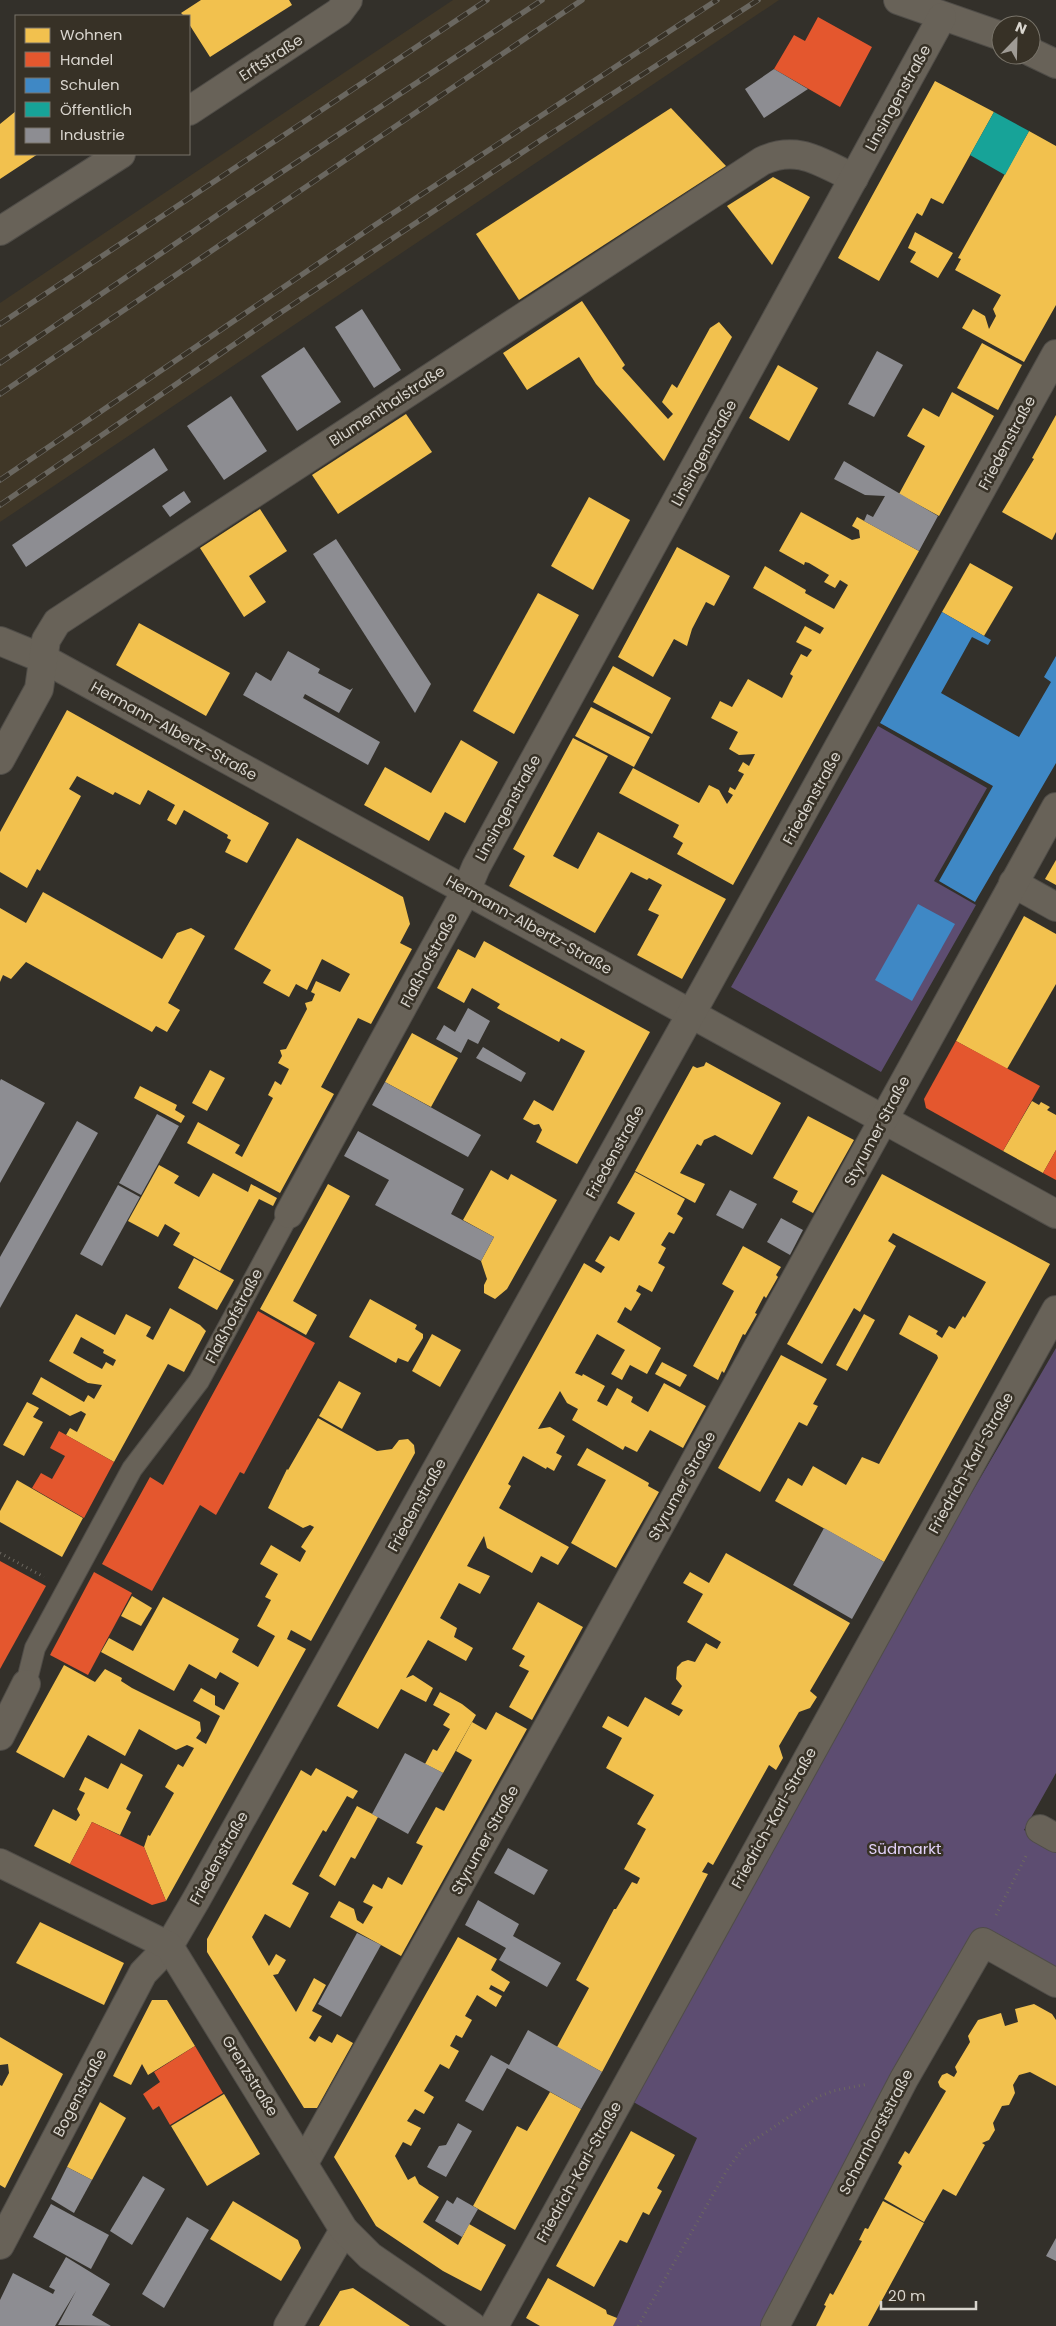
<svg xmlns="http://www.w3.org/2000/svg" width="1056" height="2326" viewBox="0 0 1056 2326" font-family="Poppins,sans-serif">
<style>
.built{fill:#403727}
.green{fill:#5d4d71}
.homes{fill:#f2c14e;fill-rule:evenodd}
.shops{fill:#e4572e}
.schools{fill:#3f88c5}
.public{fill:#17a398}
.industry{fill:#8d8d92}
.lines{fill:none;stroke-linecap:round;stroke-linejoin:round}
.pedestrian-casing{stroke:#504d48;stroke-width:22}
.minor-casing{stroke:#504d48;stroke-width:30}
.tertiary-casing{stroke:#504d48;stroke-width:30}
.path{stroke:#6c6860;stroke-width:3;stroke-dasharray:1 4;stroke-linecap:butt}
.pedestrian{stroke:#686258;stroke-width:20}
.minor{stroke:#686258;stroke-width:28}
.tertiary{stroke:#686258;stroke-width:28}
.rail-casing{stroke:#6a6760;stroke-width:5.5}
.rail{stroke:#373126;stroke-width:4;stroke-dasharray:11;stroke-linecap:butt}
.labels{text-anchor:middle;stroke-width:5;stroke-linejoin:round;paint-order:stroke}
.street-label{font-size:15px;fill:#d9d5ce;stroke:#373126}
.park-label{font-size:15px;fill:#e3d3fa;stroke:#373126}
</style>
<rect width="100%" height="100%" fill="#33302a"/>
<path class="built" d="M453,0h326l-779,522v-219z"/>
<g class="green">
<path d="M878,726l109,62 -53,93 42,24 -95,167 -150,-85z"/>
<path d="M1056,1348v425l-32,57 32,17v136l-73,-41 -208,384h-162l84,-188 -76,-43z"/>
</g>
<g class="homes">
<path d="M201,0h88l3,5 -82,52 -21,-33v-8h-5l-3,-3z"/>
<path d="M935,81l59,31 -51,92 -12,-6 -9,18 -5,-3 -38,68 -41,-23z"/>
<path d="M671,108l55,58 -207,134 -43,-66z"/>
<path d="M16,111v43h22l-38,25v-55z"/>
<path d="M1029,131l27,15v159l-32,57 -62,-34 11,-19 12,7 4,13 7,-13 -3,-7 8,-14 -46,-25 6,-11 -3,-1z"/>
<path d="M773,177l37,20 -38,68 -45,-59z"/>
<path d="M915,232l38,21 -15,25 -28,-16 6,-10 -8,-4z"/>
<path d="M582,301l43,64 -3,3 46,51 5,-5 -11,-12 10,-18 5,4 33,-60 9,-6 13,15 -68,124 -68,-77 -17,-27 -52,33 -24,-37z"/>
<path d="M982,343l40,22 -24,45 -41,-22z"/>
<path d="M778,365l40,23 -29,53 -40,-23z"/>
<path d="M952,392l42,24 -55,100 -40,-22 26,-48 -18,-10 16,-28 16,9z"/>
<path d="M406,414l26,38 -94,62 -26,-39z"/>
<path d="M1056,415v117l-4,8 -50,-28 32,-53 -2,-1z"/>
<path d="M589,497l41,23 -37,70 -42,-24z"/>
<path d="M260,509l27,42 -38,25 17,26 -22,15 -44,-69z"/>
<path d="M801,512l51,28 8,-2 -1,-8 -7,-4 5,-9 62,34 -186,334 -56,-31 6,-11 -10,-6 6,-12 -60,-32 14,-25 66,35 10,-18 10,5 8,14 6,-9 -5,-3 2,-5 5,3 9,-16 -6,-3 5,-9 6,4 6,-12 -16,1 -10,-6 9,-17 -27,-14 9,-17 12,6 16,-28 34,19 11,-22 -3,-2 11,-20 6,3 5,-7 -16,-8 9,-16 15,8 4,-6 -71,-40 12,-22 41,24 -1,3 29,16 14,-24 -8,-5 -5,8 -11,-6 5,-7 -20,-12 -4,-1 -1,3 -25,-14z"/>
<path d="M677,547l53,29 -16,30 -8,-4 -14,27 -5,17 -13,-7 -21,38 -35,-20z"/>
<path d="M970,563l43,24 -29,49 -42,-24z"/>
<path d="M538,593l41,22 -65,119 -41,-23z"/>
<path d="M139,623l91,50 -24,43 -90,-51z"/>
<path d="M613,666l58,32 -19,36 -59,-32z"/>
<path d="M591,707l59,30 -16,30 -59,-31z"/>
<path d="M67,710l202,113 -22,40 -22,-11 6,-12 -4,-2 1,-3 -44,-25 -8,15 -9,-5 8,-15 -27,-15 -8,15 -25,-13 -2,3 -36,-19 -8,13 12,7 -41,75 -3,-2 -10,19 -27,-16v-40z"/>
<path d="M573,738l35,18 -55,100 25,13 20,-37 128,67 -44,80 -45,-24 22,-40 -11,-5 14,-25 -13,-7 -2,2 -16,-8 -36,61 -86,-47 16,-30 -12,-7z"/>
<path d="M461,740l37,22 -33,61 -20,-11 -16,29 -65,-36 21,-38 46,26z"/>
<path d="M297,838l106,59 7,27 -10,19 12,6 -41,75 -13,-6 -37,69 13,7 -54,99 -93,-50 11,-21 42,23 -5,8 7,4 31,-59 -5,-3 7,-14 6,4 8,-16 -11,-6 4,-7 -2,-6 6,-1 21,-40 -2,-6 7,-2 3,-7 -4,-2 5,-11 24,11 10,-18 -28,-15 -15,31 -11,-6 -7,13 -26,-14 8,-13 -37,-21z"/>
<path d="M1056,860v25l-11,-6z"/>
<path d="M43,892l119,67 15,-26 14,-5 14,8 -37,67 12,7 -13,22 -11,-6 -4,6 -126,-70 -15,17 -8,-4 -3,7v-74l26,15z"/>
<path d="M1024,916l32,18v50l-49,85 -51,-28z"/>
<path d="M484,941l166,91 -73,132 -41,-22 6,-12 -3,-6 -5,1 -11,-6 11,-19 19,11 32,-60 -24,-13 -2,4 -62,-34 3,-4 -28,-16 -8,15 -27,-15 21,-39 17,9z"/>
<path d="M412,1033l46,25 -27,49 -46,-25z"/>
<path d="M706,1062l75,41 -29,52 -37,-20 -11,5 -3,6 -4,-2 -17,29 25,11 -10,19 -60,-32 58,-105 4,2 7,-2z"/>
<path d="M210,1070l15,8 -18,33 -15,-8z"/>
<path d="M140,1086l37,19 -2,5 10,6 -4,7 -47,-25z"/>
<path d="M1032,1101l7,4 2,-3 9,5 -3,3 9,5v35l-13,23 -40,-22z"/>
<path d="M808,1116l46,24 -41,73 -21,-11 6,-11 -25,-13z"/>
<path d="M159,1165l20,11 -5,7 25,14 14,-24 35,19 3,-8 26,14 -4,8 -14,-7 -39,72 -47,-26 7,-12 -15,-9 -7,13 -30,-16z"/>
<path d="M491,1170l17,10 3,-6 46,26 -50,89 -12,10 -11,-6v-8l3,-6 -6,-18 13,-24 -31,-17z"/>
<path d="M635,1172l50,27 -8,15 6,4 -9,16 -5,-2 -8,13 5,3 -8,15 7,4 -13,25 -13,-7 -3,6 5,3 -10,17 -6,-4 -8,15 44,26 -14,26 -17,-9 -8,15 -11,-6 14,-24 -28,-16 -22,39 7,3 1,-2 22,12 -8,15 10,5 10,-18 16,9 -2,5 17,10 16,-29 42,23 -23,42 -33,-18 -13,22 -12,-6 -2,4 -51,-30 6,-11 -11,-6 -7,-12 -22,38 12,-2 15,9 -9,17 6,3 -8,15 -7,-4 -1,2 -23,-13 -15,28 3,2 -12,22 70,39 -11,18 -17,-9 -9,17 -45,-25 -3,-12 -17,30 23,10 -10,18 -21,-11 -19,35 17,10 -3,9 19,11 -7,13 -38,-21 -22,38 7,-3 20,13 -7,14 -25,-13 -23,40 -41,-23 247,-443 17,10 4,-6 -10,-6 15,-25 9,5 16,-28 -18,-10z"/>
<path d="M882,1174l168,90 -166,298 -109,-61 13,-23 14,8 11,-20 33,19 16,-28 17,7 59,-106 -1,-3 -38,-21 10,-19 29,16 -2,3 6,4 7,-12 6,3 8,-13 2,2 21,-36 -93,-49 -5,8 8,5 -36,66 -6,-4 -32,56 -35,-20z"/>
<path d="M328,1184l22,12 -57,105 24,14 -11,20 -46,-26z"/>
<path d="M743,1246l38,21 -5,8 2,2 -12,21 -2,-2 -9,17 2,1 -12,21 -2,-1 -19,39 -2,-2 -4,9 -25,-14 41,-75 -12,-7z"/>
<path d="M194,1258l40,22 -17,30 -39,-22z"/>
<path d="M370,1299l47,26 -2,4 8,5v4l-15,24 -10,-4 -2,5 -47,-26z"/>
<path d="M170,1308l30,17 6,6 -22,41 -16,-8 -54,98 -48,-27 4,-7 7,4 9,-18 -5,-3 -11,5 -38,-22 9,-17 43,25 4,-7 6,4 8,-14 -14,-2 -39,-22 27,-47 39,21 11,-21 25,13 -5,9 7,4zM81,1337l23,13 -1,3 13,7 -3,6 -7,-4 -4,7 -29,-16z"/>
<path d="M864,1314l11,6 -28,51 -11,-6z"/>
<path d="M432,1334l29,16 -21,37 -28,-16z"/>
<path d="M781,1355l46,24 -14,25 5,2 -11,20 -8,-4 -39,70 -42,-24z"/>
<path d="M662,1362l25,13 -7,12 -25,-13z"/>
<path d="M339,1381l22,12 -19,36 -23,-13z"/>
<path d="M27,1402l12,6 -6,9 10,5 -19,34 -21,-11z"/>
<path d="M318,1418l59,33 15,-2 7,-9 9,-1 6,6 1,8 -104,188 -20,-11 -4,9 19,10 -140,252 -22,-54 4,-12 2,1 24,-43 -9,-6 13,-23 5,3 11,-19 -7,-3 -11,5 -37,-21 -14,27 -37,-21 -24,43 -48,-26 48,-87 31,17 10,-13 17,9 -1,3 11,7 68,34 1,9 -5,7 10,6 14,-28 -27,-15 8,-13 14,8v9l9,5 15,-27 -19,-11 -4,7 -27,-15 -15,27 -73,-39 8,-14 24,13 30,-54 76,42 -7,13 26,15 17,-31 -18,-10 14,-26 -6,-3 13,-23 -18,-10 11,-19 29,17 6,-11 -5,-4 13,-20 -4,-2 -7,3 -35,-20 19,-39 1,1z"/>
<path d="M587,1448l62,35 -1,3 11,6 -43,76 -45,-25 35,-63 -29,-15z"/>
<path d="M17,1480l66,38 -21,39 -62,-35v-11z"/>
<path d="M726,1553l124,70 -40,68 7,6 -7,11 -11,4 -20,34 4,12 -7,12 -7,-5 -56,100 -5,-3 -6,10 6,2 -106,198 -45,-25 32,-59 -13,-8 38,-71h2l16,-27 5,2 3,-6 -16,-9 22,-40 -9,-5 17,-29 -48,-27 16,-30 -20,-11 6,-11 20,11 17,-30 34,19 4,-6 -12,-6 11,-18 -6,-7 1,-12 5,-5 6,-2 7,2 11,-19 11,6 4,-7 -34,-20 16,-28 -20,-11 7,-11 19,11z"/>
<path d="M132,1596l20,12 -11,18 -20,-10z"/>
<path d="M538,1602l45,25 -51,93 -23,-13 20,-36 -10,-5 6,-10 -13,-7z"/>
<path d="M440,1692l22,12 14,11 -33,58 -18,-9 8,-15 4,2 13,-22 -7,-4 7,-11 -17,-9z"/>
<path d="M496,1712l31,17 -126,227 -71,-39 9,-16 15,8 3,11 6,4 10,-17 -10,-5 10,-18 9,5 6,-12 14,8 21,-39 -7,-3 20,-36 8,4 28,-51 -16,-9 16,-29 14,8z"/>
<path d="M121,1763l22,12 -17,34 5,3 -11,23 -28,-13 -22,42 -36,-18 19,-37 23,12 4,-6 -3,-6 8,-16 -6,-3 6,-13 23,12z"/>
<path d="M316,1768l42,23 -5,8 -6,-3 -21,36 -3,-2 -31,54 17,9 -19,35 -25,-14 -13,23 17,29 7,-12 10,6 -8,14 -5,1 23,37 18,-34 12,7 -14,26 10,5 -13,22 6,4 4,-6 13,7 5,-9 16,9 -36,65h-13l-97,-156v-13l94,-169 10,6z"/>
<path d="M357,1806l21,11 -23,42 -4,-2 -16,29 -16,-10z"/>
<path d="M40,1922l84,41 -20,42 -88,-42z"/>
<path d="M458,1937l39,22 -6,11 19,12 -6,10 -13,-7 -2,4 13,7 -6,11 -19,-12 -12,21 7,4 -10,18 -6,-3 -6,11 9,5 -10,18 -9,-5 -16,27 10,6 -10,17 -9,-5 -8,12 14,7 -10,18 -8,-4 -8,14 13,24 7,-4 4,8 20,13 -16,25 35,23 11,-21 37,21 -25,46 -38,-20 -67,-45 -42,-69z"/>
<path d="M152,2000h15l28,46 -47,29 -6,-11 -11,21 -18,-9z"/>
<path d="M1034,2004l18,10 4,6v66l-26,-14 -11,3 -6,10 2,8 -6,12 -7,1 -9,17 2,7 -6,10 -7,3 3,2 -29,51 -13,-7 -19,33 -40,-23 18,-33 -4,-3 7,-12 4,3 37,-63 -6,-4 -2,-5 4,-7 5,-2 7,4 3,-5 -2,-5 15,-25 -2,-6 10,-16 23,-7 4,13 13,-4 -3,-13z"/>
<path d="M0,2037l63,37 -58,114 -5,-3v-100l2,1 7,-13 -1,-9 -8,1z"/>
<path d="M550,2092l31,17 -66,121 -42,-24 44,-80 10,5z"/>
<path d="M224,2094l36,60 -53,32 -36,-60z"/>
<path d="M100,2102l26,16 -34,62 -25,-13z"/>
<path d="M631,2131l44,24 -18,33 5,3 -13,24 -6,-3 -16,31 -7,-3 -26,47 -38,-21z"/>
<path d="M233,2201l65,39 3,8 -20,33 -71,-42z"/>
<path d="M883,2201l41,22 -56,103h-52l10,-20 -2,-1 6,-12 3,2 29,-54 -3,-1 6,-12 3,1z"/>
<path d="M548,2278l58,32 1,4 10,4 -4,8h-73l-14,-8z"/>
<path d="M353,2288l57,38h-91l21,-35z"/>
</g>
<g class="shops">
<path d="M818,17l54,30 -32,60 -66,-38 20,-34 11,6z"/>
<path d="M956,1041l84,45 -37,65 -77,-43 -2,-9z"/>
<path d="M1056,1150v30l-13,-7z"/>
<path d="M258,1311l57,32 -71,131 -4,-2 -24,43 -16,-10 -48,86 -50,-27 48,-87 13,8z"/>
<path d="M59,1431l55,31 -30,56 -52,-30 9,-15 11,6 13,-23 -15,-8z"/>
<path d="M0,1561l46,25 -46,83z"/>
<path d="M94,1572l38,21 -44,82 -38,-20z"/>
<path d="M92,1822l52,25 22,54 -14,4 -82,-41z"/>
<path d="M195,2046l28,47 -53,32 -11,-19 -6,4 -10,-16 17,-12 -6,-10z"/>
</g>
<g class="schools">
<path d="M942,612l49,28 -3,5 -16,-8 -31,56 78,44 32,-55 -7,-5 12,-21v107l-81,139 -36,-21 54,-95 -113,-63z"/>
<path d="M918,904l37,20 -43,77 -37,-21z"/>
</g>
<path class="public" d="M994,112l35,19 -24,44 -35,-20z"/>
<g class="industry">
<path d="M774,69l34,20 -44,29 -19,-29z"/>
<path d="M362,309l39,61 -27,18 -39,-61z"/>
<path d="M304,347l37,55 -44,29 -36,-55z"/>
<path d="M877,351l26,14 -29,52 -26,-13z"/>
<path d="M231,396l36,55 -43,29 -37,-54z"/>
<path d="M154,448l14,22 -142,97 -14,-22z"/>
<path d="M844,461l94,55 -19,35 -55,-30 3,-7 6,3 12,-21 -20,-1 -31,-16z"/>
<path d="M184,491l7,11 -21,15 -8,-11z"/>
<path d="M336,539l95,145 -16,29 -102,-159z"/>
<path d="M288,651l32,18 -2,4 32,17 3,-2 -14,25 -34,-19 -2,4 77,44 -12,23 -125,-70 13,-23 15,9z"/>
<path d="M468,1008l22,13 -12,23 -10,-5 -7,14 -25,-14 8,-14 11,7z"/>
<path d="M483,1047l43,26 -5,9 -45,-24z"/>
<path d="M1,1079l44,24 -45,80v-102z"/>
<path d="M385,1082l96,53 -13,22 -96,-52z"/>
<path d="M157,1114l22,12 -38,69 -22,-12z"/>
<path d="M77,1121l21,12 -98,175v-51z"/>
<path d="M358,1131l106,58 -13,25 43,23 -13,24 -106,-56 14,-25 -45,-24z"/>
<path d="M118,1185l22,12 -38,69 -22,-12z"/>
<path d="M730,1190l27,14 -14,25 -27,-14z"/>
<path d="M781,1218l22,12 -13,25 -23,-13z"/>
<path d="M824,1528l60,34 -32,57 -59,-34z"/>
<path d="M405,1753l38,20 -35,61 -36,-20z"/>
<path d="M508,1848l40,22 -14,25 -40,-22z"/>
<path d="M478,1900l41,24 -6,12 48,27 -14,24 -48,-27 7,-12 -41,-23z"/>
<path d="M357,1933l24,12 -40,72 -23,-13z"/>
<path d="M528,2030l74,42 -21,37 -74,-41 -24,43 -18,-10 26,-46 18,10z"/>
<path d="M458,2123l14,8 -26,46 -19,-10 12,-21 7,-1z"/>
<path d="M67,2167l25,13 -18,33 -23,-14z"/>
<path d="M143,2176l22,13 -33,56 -22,-14z"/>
<path d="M457,2197l21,12 -16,28 -27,-16 12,-21 6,4z"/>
<path d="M51,2204l58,31 -18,34 -58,-32z"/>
<path d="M187,2217l22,13 -45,78 -22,-14z"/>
<path d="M1056,2238v23l-10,-5z"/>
<path d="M66,2257l44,27 -18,31 19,11 -53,-1 18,-34 -21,35h-55v-26l13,-27 40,21 2,-4 -6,-3z"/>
</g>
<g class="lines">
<defs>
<path id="pedestrian" d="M26,1684l9,-36 97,-179 67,-88 90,-167"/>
<g id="minor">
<path d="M898,0l103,36"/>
<path d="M1031,52l25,12"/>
<path d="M189,111l150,-99 9,-12"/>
<path d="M0,231l121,-77"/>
<path d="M0,641l44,18 1012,555"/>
<path d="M0,760l39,-71 7,-49 11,-18 705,-461c36,-17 59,2 92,17"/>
<path d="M1013,883l43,24"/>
<path d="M289,1214l177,-323 10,-24 44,-81 422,-769"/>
<path d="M0,1736l26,-52"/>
<path d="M1040,1829l16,9"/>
<path d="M304,2163l283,-506 469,-850"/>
<path d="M0,2245l143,-272 26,-27 27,-46 495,-886 365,-660"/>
<path d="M288,2326l56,-96"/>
<path d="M494,2326l562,-1016"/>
<path d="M775,2326l129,-247 79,-137 73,41"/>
</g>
<path id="tertiary" d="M0,1863l169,83 175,284 26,26 102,70"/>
</defs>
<use href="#pedestrian" class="pedestrian-casing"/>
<use href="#minor" class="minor-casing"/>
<use href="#tertiary" class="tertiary-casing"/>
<g class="path">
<path d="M0,1553l44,24"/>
<path d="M996,1915l30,-59"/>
<path d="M638,2326l89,-156 17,-23 76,-51 13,-5 35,-7"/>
</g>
<use href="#pedestrian" class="pedestrian"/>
<use href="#minor" class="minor"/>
<use href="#tertiary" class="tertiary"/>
<defs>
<g id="rail">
<path d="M0,324l487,-324"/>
<path d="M0,363l241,-164 301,-199"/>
<path d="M0,394l582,-394"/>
<path d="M0,480l372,-253 345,-227"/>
<path d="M0,505l277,-190 264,-175 217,-140"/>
</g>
</defs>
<use href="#rail" class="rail-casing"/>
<use href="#rail" class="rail"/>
</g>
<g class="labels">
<g class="street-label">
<text transform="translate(271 58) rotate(-33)" y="5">Erftstraße</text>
<text transform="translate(898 98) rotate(-61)" y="5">Linsingenstraße</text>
<text transform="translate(387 406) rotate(-33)" y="5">Blumenthalstraße</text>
<text transform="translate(1007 443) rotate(-62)" y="5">Friedenstraße</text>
<text transform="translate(704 453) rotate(-61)" y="5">Linsingenstraße</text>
<text transform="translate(174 731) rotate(29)" y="5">Hermann-Albertz-Straße</text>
<text transform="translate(812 798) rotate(-61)" y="5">Friedenstraße</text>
<text transform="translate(508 808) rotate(-61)" y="5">Linsingenstraße</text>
<text transform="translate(529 925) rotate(29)" y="5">Hermann-Albertz-Straße</text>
<text transform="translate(429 960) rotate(-62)" y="5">Flaßhofstraße</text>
<text transform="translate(877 1131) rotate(-62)" y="5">Styrumer Straße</text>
<text transform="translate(615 1152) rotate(-61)" y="5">Friedenstraße</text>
<text transform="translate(234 1316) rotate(-62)" y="5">Flaßhofstraße</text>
<text transform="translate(971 1463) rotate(-61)" y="5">Friedrich-Karl-Straße</text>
<text transform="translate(682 1486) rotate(-61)" y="5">Styrumer Straße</text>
<text transform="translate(417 1505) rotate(-61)" y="5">Friedenstraße</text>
<text transform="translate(774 1818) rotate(-61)" y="5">Friedrich-Karl-Straße</text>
<text transform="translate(485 1840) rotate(-61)" y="5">Styrumer Straße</text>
<text transform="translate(219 1858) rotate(-61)" y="5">Friedenstraße</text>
<text transform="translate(250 2076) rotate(58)" y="5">Grenzstraße</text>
<text transform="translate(80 2093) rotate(-62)" y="5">Bogenstraße</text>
<text transform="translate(876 2132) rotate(-62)" y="5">Scharnhorststraße</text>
<text transform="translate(579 2172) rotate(-61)" y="5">Friedrich-Karl-Straße</text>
</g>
<g class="park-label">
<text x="905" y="1854">Südmarkt</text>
</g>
</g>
<rect x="15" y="15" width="175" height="140" fill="#373126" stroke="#787369"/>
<rect x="25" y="28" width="25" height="15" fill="#f2c14e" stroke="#787369"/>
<text x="60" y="40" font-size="15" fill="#d9d5ce">Wohnen</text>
<rect x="25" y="52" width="25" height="15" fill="#e4572e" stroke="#787369"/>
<text x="60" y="65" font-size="15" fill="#d9d5ce">Handel</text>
<rect x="25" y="78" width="25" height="15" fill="#3f88c5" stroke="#787369"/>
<text x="60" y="90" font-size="15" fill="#d9d5ce">Schulen</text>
<rect x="25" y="102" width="25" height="15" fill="#17a398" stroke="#787369"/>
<text x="60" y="115" font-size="15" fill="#d9d5ce">Öffentlich</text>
<rect x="25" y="128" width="25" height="15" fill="#8d8d92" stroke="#787369"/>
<text x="60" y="140" font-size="15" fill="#d9d5ce">Industrie</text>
<g transform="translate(1016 40) rotate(23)"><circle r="24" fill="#373126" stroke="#787369"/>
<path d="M0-4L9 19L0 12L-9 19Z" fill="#9f9b95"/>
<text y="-8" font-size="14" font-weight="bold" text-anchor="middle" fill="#d9d5ce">N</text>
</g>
<path d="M881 2301v8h95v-8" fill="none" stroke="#d9d5ce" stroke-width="2.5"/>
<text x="888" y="2301" font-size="15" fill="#d9d5ce" stroke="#373126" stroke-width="4" paint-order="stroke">20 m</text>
</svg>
